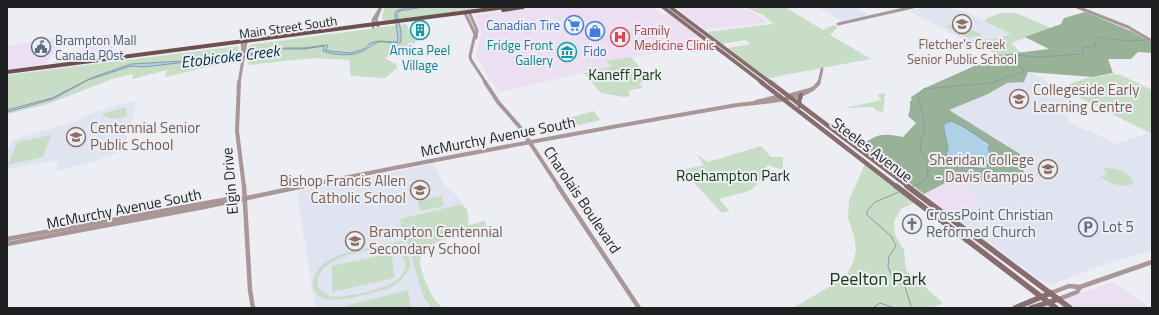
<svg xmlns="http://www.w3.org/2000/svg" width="1159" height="315" viewBox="0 0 1159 315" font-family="'Titillium Web',sans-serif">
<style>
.commercial{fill:#eddff2}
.built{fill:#e0e4f0}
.green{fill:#c7ddc6;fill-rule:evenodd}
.forest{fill:#98b297}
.water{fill:#afd1e8;stroke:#849cac}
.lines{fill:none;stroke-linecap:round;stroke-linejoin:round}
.stream{stroke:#849cac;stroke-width:1}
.tertiary-far2{stroke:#a99797;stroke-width:3}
.tertiary-far1{stroke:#a99797;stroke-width:4}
.tertiary{stroke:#a99797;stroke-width:4.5}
.secondary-far2{stroke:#876d6d;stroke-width:3.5}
.secondary-far1{stroke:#876d6d;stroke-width:4.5}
.secondary{stroke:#876d6d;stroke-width:5.5}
.primary{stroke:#6e4f50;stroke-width:4}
.labels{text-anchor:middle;stroke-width:4;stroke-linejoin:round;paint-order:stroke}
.far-shop-label{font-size:13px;fill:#366cbe;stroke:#edeef3;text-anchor:end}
.far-street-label{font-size:13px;fill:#1e1f21;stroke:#edeef3}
.far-health-label{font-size:13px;fill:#be3a42;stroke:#edeef3;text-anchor:start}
.far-service-label{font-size:13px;fill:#4e5e75;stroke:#edeef3;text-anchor:start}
.far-education-label{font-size:13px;fill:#785e54;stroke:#edeef3}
.far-culture-label{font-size:13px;fill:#0d838f;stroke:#edeef3;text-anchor:end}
.park-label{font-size:15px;fill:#103811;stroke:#edeef3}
.education-label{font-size:15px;fill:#785e54;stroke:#edeef3;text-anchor:start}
.street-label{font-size:15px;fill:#1e1f21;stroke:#edeef3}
.worship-label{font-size:15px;fill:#5b616d;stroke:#edeef3;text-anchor:start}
.service-label{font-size:15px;fill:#4e5e75;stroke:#edeef3;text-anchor:start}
.water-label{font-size:16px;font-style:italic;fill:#002d44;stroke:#edeef3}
.near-park-label{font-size:18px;fill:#103811;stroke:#edeef3}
</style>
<rect width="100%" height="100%" fill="#edeef3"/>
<g class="commercial">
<path d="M536,7h116l11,8 5,-1 42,31 -103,16 5,5 -112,26 -11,-14 -13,-22 5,-23 -6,-18z"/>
<path d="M675,7h63l15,5 14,9 -1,2 -42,4 -18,3z"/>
<path d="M122,33l-9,17 16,-2 -5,7 -70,8 7,-9 20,-3 8,-14z"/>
<path d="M68,36l-23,29 -38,5v-24z"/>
<path d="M953,179l30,21 -33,14 -26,-20z"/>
<path d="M1113,282l38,26h-76l-12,-9z"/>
</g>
<g class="built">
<path d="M818,7h37l13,8 -27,6z"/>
<path d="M928,7h16l20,4 48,23 -17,5 -30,1 -57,-29z"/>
<path d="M1028,72l50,25 -28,10 19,10 -3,3 20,11 3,-1 27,14 32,-11 4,1v117l-47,13 -54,21 -6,-2 -95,-69 32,-14 -29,-21 -13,-84z"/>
<path d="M137,101l-14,50 -37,13 -31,7 3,-11 -51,9v-17l5,-12 61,-18 17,-8 22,-8z"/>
<path d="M433,164l10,19 14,13 5,8 -62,15 3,19 5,5 19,61 4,4h-116l-18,-117z"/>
</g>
<g class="green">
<path d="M385,7h106l-108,14 -1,-5z"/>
<path d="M744,7h41l38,23 10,-5 5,2 -8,8 41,24 -87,16 -16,4 -40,-31 23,-4 -6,-4 -23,4 -15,-12 66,-8 -10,-9z"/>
<path d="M1001,13h15l35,15 -40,15 10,10 -22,2 -34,-15 30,-1 16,-5 -27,-13 3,-3z"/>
<path d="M958,23l24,12 -13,3 -24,-12z"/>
<path d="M406,24l7,13 5,3 -16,12 -18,6 12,6 1,4 -12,10 -34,-2 -2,-16 -34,-2 -67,7 1,-20z"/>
<path d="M239,46l-2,17 -30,4 -42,10 2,-7 -35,9 1,-5 -21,5 -64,25 -41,10v-39z"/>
<path d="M631,57l20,24 -12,2 4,5 -13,2 -1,3 1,3 -6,1 -23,-4 -17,-20 28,-7 -6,-5z"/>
<path d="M1114,74l7,1 31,15v44l-92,-46 23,-9z"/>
<path d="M885,93l-2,19 -6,-1 -4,-4 -29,1 38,-8 -5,-5z"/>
<path d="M126,107l1,9 -12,3 -12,-3 -1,-2z"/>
<path d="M594,111l6,9 -24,6 -7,-8z"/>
<path d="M51,135l-8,22 -35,8 9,-23z"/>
<path d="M761,146l10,11h12v13l-16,-5c-14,33 -18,24 -48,34l10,12 -7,2 -40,-43 22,-5 -7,-10 11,7z"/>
<path d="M865,164l51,38 -15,7 -7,12 1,14 9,15 2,20 37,33 -12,5h-138l53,-31 8,-17 2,-10 -2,-14 -6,-18 1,-18z"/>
<path d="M1102,168c10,-1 30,3 31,16 -11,4 -24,0 -33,-8l6,-1v-3z"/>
<path d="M441,196l3,10 -24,5 -2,-10z"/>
<path d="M462,204l5,6 2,15 16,-4 2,8c-18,5 -68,9 -67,34 0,3 2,8 3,12 5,13 9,24 20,33h-12l-8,-12 -15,-52 -5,-6 -3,-19z"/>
<path d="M403,241v3l-9,2c23,7 19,26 2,38 -6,5 -13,6 -20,8 -14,3 -64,20 -63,-10 1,-8 7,-15 13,-20 16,-12 56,-16 77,-21zM387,248c20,2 25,22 8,33 -11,8 -51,18 -65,15 -5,-2 -9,-5 -12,-9 -7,-28 50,-39 69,-39z"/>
<path d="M392,253l2,25 -62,14v-26z"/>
<path d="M408,290l3,18h-66v-2z"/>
</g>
<path class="forest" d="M1085,12l46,19 20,11 1,11 -14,-1 -7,7h-23l5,14 -20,4 -65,-5 -4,10 -17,1 -19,11 -39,16 71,44v11l6,10 -30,7 -43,-3 -29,15 -64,-49c21,-11 19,-12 43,-8l13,-14 -8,-7 2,-7v-8l2,-1 -1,-3 14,-9 74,-33 50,-6 -24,-12 36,-13 3,-6z"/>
<g class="water">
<path d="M424,7l-25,4 -2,4 4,16v11c-7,3 -14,-1 -22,0 -7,2 -10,6 -16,9 -11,6 -29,4 -40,0l1,-5 -20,3h-21l-63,12 -33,1 -44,5 -12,-1 -43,14 -35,19 -46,13v-2l45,-12 39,-20 40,-14 88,-5 66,-11h19l22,-3 2,1 -2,4 3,1 21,2 14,-4 6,-6 8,-2 18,1 2,-2 -3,-25 1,-4 9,-3z"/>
<path d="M951,121l13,6 27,18 -3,2 3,12 -4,1 1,9 -23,-2 -16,-8 -3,-6 2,-3c0,-9 -5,-16 -4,-26z"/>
</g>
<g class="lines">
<g class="stream">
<path d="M911,187l8,-3 9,-8 -1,-12 -6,-13 -1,-9 4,-9v-13l-6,-24 5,-7 67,-6 35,-12 -14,-12 3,-4 25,2 44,-3v-6l13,-2 -2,-6 2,-3 32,4 19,-1"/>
<path d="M899,192l-24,10 -8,9v4l24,21 5,10 -7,10 -1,11 4,9 13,11 6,19 -2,2"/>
<path d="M873,308l7,-5 14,5"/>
</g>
<g class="tertiary-far2">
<path d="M1077,7l51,20 24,14"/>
<path d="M469,12l8,18 -1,8"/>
<path d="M465,13l10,21 -5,22 1,4 15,23"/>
<path d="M838,24l75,-17"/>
<path d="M378,26l-2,-7 4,-10"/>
<path d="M373,27v-7l8,-13"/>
<path d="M242,42l1,10"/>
<path d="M239,83l7,-41"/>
<path d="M819,83l3,-14"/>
</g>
<g class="tertiary-far1">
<path d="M239,82l-2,49 7,56"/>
<path d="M485,82l13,20 21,24 40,61"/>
<path d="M791,95l22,-6"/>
<path d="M756,102l24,-6"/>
<path d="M299,187c143,-29 288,-56 432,-81 22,-4 77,-4 88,-24"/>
</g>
<g class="tertiary">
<path d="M244,186l6,104 3,18"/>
<path d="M558,186l81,122"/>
<path d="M7,239l227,-41"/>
<path d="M7,244l197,-37 100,-21"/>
<path d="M1051,293l18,-7 11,1 72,-25"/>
<path d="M1059,299l18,-7 3,-5"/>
</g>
<g class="secondary-far2">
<path d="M663,7l100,76"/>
<path d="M670,7l101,76"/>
</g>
<g class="secondary-far1">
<path d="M761,82l136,105"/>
<path d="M770,82l139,105"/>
<path d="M800,106l-1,-5 2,-6"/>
</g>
<g class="secondary">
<path d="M896,186l160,122"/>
<path d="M907,186l163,122"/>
<path d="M1015,308l36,-15"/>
<path d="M1031,308l28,-9"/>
</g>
<g class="primary">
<path d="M503,10l20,-3"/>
<path d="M7,72l499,-65"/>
</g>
</g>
<defs>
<symbol id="school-ring" viewBox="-11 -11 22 22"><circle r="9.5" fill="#edeef3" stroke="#8d6e63" stroke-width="1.5"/><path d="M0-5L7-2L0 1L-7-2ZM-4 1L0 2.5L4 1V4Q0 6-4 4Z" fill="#8d6e63"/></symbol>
<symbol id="supermarket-ring" viewBox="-11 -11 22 22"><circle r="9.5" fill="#edeef3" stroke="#3f7fe0" stroke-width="1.5"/><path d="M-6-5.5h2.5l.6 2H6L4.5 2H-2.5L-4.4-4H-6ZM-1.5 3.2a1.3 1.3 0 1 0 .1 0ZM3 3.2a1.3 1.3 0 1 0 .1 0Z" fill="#3f7fe0"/></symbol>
<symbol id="building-ring" viewBox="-11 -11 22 22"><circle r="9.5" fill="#edeef3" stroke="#0f9aa8" stroke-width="1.5"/><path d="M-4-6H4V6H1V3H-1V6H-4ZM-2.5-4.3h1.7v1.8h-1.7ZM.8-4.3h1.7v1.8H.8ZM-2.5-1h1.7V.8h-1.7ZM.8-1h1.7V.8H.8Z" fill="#0f9aa8"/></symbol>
<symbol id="shop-ring" viewBox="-11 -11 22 22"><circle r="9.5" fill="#edeef3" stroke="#3f7fe0" stroke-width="1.5"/><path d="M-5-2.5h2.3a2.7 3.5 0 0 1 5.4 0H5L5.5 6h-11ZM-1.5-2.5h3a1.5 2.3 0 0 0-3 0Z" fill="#3f7fe0"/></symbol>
<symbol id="hospital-ring" viewBox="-11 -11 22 22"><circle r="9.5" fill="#edeef3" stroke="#e0444e" stroke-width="1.5"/><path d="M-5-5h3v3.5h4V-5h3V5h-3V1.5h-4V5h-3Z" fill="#e0444e"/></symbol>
<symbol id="civic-ring" viewBox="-11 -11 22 22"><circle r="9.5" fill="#edeef3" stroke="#5c6f8a" stroke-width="1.5"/><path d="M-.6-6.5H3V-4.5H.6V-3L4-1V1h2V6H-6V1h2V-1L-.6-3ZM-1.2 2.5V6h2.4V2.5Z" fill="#5c6f8a"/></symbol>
<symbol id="museum-ring" viewBox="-11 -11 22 22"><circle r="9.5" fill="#edeef3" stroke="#0f9aa8" stroke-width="1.5"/><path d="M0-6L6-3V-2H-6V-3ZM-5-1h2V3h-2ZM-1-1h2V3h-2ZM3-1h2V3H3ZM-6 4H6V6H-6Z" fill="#0f9aa8"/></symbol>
<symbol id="university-ring" viewBox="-11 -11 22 22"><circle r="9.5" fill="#edeef3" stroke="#8d6e63" stroke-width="1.5"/><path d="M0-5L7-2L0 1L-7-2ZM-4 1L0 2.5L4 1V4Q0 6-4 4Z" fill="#8d6e63"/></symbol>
<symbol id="church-ring" viewBox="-11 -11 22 22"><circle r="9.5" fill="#edeef3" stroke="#6b7280" stroke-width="1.5"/><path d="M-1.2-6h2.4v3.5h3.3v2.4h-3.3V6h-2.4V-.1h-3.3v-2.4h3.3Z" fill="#6b7280"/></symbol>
<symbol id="parking-ring" viewBox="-11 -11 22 22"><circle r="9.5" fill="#edeef3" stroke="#5c6f8a" stroke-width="1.5"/><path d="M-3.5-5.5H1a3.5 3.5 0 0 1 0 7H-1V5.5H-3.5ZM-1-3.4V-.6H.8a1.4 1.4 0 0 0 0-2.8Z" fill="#5c6f8a"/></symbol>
</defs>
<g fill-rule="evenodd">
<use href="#school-ring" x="951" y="13" width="22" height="22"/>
<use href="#supermarket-ring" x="563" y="14" width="22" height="22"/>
<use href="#building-ring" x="409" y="19" width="22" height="22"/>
<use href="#shop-ring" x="584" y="20" width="22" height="22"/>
<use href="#hospital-ring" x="609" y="26" width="22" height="22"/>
<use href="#civic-ring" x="30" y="36" width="22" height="22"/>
<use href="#museum-ring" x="556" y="41" width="22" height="22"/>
<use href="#school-ring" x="1008" y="88" width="22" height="22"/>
<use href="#school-ring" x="65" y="126" width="22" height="22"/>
<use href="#university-ring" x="1037" y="158" width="22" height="22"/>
<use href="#school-ring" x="409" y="179" width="22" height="22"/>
<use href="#church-ring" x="901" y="213" width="22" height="22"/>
<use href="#parking-ring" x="1077" y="216" width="22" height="22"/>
<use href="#school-ring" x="344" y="230" width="22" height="22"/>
</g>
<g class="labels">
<g class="far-shop-label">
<text x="560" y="30">Canadian Tire</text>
<text x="595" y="56" text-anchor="middle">Fido</text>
</g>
<g class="far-street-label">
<text transform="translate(288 27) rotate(-8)" y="5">Main Street South</text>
</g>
<g class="far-health-label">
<text x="634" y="35">Family<tspan x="634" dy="15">Medicine Clinic</tspan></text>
</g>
<g class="far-service-label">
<text x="55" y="45">Brampton Mall<tspan x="55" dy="15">Canada P0st</tspan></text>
</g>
<g class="far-education-label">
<text x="962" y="49">Fletcher's Creek<tspan x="962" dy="15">Senior Public School</tspan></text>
</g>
<g class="far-culture-label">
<text x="553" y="50">Fridge Front<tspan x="553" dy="15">Gallery</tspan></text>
<text x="420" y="55" text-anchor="middle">Amica Peel<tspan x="420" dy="15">Village</tspan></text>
</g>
<g class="park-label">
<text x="625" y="80">Kaneff Park</text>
<text x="733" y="181">Roehampton Park</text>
</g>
<g class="education-label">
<text x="1033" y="95">Collegeside Early<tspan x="1033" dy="17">Learning Centre</tspan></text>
<text x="90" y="133">Centennial Senior<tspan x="90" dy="17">Public School</tspan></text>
<text x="1034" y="165" text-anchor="end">Sheridan College<tspan x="1034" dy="17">- Davis Campus</tspan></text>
<text x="406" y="186" text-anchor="end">Bishop Francis Allen<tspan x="406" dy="17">Catholic School</tspan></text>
<text x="369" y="237">Brampton Centennial<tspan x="369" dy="17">Secondary School</tspan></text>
</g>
<g class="street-label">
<text transform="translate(498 137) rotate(-11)" y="5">McMurchy Avenue South</text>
<text transform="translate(872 150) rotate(37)" y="5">Steeles Avenue</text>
<text transform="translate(230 181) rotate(-95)" y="5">Elgin Drive</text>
<text transform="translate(582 200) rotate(56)" y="5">Charolais Boulevard</text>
<text transform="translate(124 209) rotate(-11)" y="5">McMurchy Avenue South</text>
</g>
<g class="worship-label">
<text x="926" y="220">CrossPoint Christian<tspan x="926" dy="17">Reformed Church</tspan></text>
</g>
<g class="service-label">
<text x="1102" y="232">Lot 5</text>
</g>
<g class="water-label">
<text transform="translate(230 56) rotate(-7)" y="6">Etobicoke Creek</text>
</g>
<g class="near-park-label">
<text x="878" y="285">Peelton Park</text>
</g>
</g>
<rect width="1159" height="315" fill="none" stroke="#1e1f21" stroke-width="16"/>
</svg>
